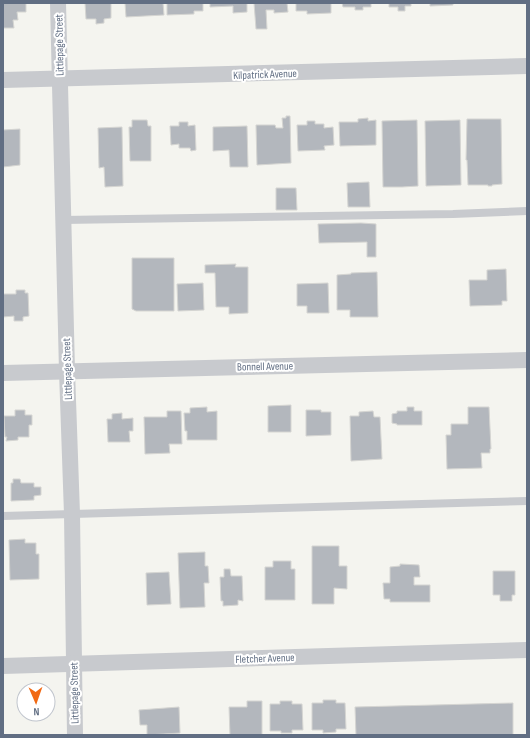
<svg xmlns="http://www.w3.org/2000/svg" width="530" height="738" viewBox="0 0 530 738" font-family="'Sofia Sans Condensed',sans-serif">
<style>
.building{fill:#b3b7bd;stroke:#d5d5d2}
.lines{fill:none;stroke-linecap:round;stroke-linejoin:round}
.service{stroke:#c8cace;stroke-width:8}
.minor{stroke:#c8cace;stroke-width:16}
.labels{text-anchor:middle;stroke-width:4;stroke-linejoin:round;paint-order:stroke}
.street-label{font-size:11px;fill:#616e83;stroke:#fff}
</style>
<rect width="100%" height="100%" fill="#f4f4ef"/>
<g class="building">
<path d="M3,3h23v9h-9l1,8h-5l1,8h-11z"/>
<path d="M85,3h26v15l-7,1v4l-8,1v-5h-10z"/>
<path d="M125,3h38l1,12 -38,2z"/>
<path d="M167,3h36v8h-9v3l-27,1z"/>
<path d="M210,3h37v9l-14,1v-7l-23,1z"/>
<path d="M254,3h33l1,9 -14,1v-3h-8l1,19h-11z"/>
<path d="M296,3h35v10l-24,1v-3h-11z"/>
<path d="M342,3h29v4h-8v3h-8v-3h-12z"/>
<path d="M389,3h22v3h-6v5h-7v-4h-9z"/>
<path d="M430,3h23v2l-23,1z"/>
<path d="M286,116h4l1,47 -34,2 -1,-40h19l1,3h7l-1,-10h4z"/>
<path d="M368,118v3l8,-1v25l-36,1 -1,-24h19v-3z"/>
<path d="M467,119h34l1,65 -10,1v1h-4v-1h-20l-1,-25h-1z"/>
<path d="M132,120h15l1,6h3v35h-21l-1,-34h3z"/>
<path d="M417,120l1,66 -16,1h-19l-1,-66z"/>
<path d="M460,120l1,65 -35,1 -1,-65z"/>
<path d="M307,121h8v3h9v4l9,-1 1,18 -10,1 1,4 -27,1 -1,-26h10z"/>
<path d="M179,122h9v4l7,-1 1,25 -5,1 -1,-3h-11v-4l-8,1 -1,-19h9z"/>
<path d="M247,126l1,41h-18l-1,-17 -16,1v-24z"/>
<path d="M122,127l1,59 -18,1 -1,-20 -5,1 -1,-40z"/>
<path d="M20,129v36l-17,2v-37z"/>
<path d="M369,182l1,25h-22l-1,-24z"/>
<path d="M276,188h20l1,22h-21z"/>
<path d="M361,223l15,1v33h-9v-15l-48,1 -1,-19z"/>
<path d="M132,258h42v53h-38l-4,-2z"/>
<path d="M236,264l-1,3h13v46l-19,1v-7h-13l-1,-34h-10v-8z"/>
<path d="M506,269l1,32h-5v4l-32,1 -1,-26h18v-10z"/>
<path d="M377,272l1,45h-28v-7h-13v-35l14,-1v-1z"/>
<path d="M203,283l1,27 -26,1 -1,-27z"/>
<path d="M328,283l1,30h-22v-7h-10v-22z"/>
<path d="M16,290h9v3h3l1,23 -6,1v4h-9v-5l-11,1v-23h13z"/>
<path d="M291,405v27h-23v-26z"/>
<path d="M207,407v5l10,-1v29h-30v-9h-2l-1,-18h6v-5z"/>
<path d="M407,407h7v4h8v14h-25v-1l-5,-1v-9l5,-1v-2h10z"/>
<path d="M468,407h21l2,42h-1v4h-9l1,15 -35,1 -1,-34h5v-11h17z"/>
<path d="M15,410h10v5h7v10h-3v12h-11v3l-12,1 1,-4h-2l-1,-21h11z"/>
<path d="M306,410h15v2h10v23l-25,1z"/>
<path d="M167,411h14l1,33h-13l1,9 -25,1 -1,-37h23z"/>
<path d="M373,411l1,6h6l2,42 -31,2 -1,-45h9v-4z"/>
<path d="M122,413v6l11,-1v13h-4l1,11h-22l-1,-23h5v-5z"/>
<path d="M13,479h7l1,4h13v4h7v8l-7,1v4l-23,1v-18h2z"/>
<path d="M25,539v4h11v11h3v25l-29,1 -1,-40z"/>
<path d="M312,546h27v20h8v23l-13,-1v16h-22z"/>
<path d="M205,552v14h3l1,17h-5l1,24 -25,1 -2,-55z"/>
<path d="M273,561h18v8h4v31h-30v-33h8z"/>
<path d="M400,564l19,1 1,12h-6v8h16v17h-40v-3h-6l-1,-16h7v-16l10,-1z"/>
<path d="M224,569h6l1,7h11l1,25 -5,-1v5l-15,1v-5h-2l-1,-24h4z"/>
<path d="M493,571h22v24h-3v6h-12v-6h-7z"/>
<path d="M169,572l2,32 -24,1 -1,-32z"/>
<path d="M323,700h13v3h9l1,26h-10v3l-13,1v-3h-11v-27h11z"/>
<path d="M247,701h15v34h-32l-1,-28h18z"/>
<path d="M280,701h12v3h10l1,26h-11v3h-11v-2h-11v-27h10z"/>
<path d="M513,703v32h-157l-1,-28z"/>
<path d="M179,707l1,26 -33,2v-10h-7l-1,-15z"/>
</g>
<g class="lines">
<g class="service">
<path d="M63,220l390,-6 74,-3"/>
<path d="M3,516l524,-15"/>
</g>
<g class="minor">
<path d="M58,3l9,368 5,143 3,221"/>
<path d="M3,80l524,-14"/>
<path d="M3,373l524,-13"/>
<path d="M3,666l524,-16"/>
</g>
</g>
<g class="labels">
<g class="street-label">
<text transform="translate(59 45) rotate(-91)" y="4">Littlepage Street</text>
<text transform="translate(265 74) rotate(-2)" y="4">Kilpatrick Avenue</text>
<text transform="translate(265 366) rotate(-1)" y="4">Bonnell Avenue</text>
<text transform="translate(67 369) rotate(-92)" y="4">Littlepage Street</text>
<text transform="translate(265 658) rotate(-2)" y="4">Fletcher Avenue</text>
<text transform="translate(74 693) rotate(-91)" y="4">Littlepage Street</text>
</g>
</g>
<rect width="530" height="738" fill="none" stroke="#616e83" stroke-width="8"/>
<g transform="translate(36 702) rotate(178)"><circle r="19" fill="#ffffff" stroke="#c0c5cd"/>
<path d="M0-3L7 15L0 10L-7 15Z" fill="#f16913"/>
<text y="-6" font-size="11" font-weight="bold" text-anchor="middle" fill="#616e83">N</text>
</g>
</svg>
